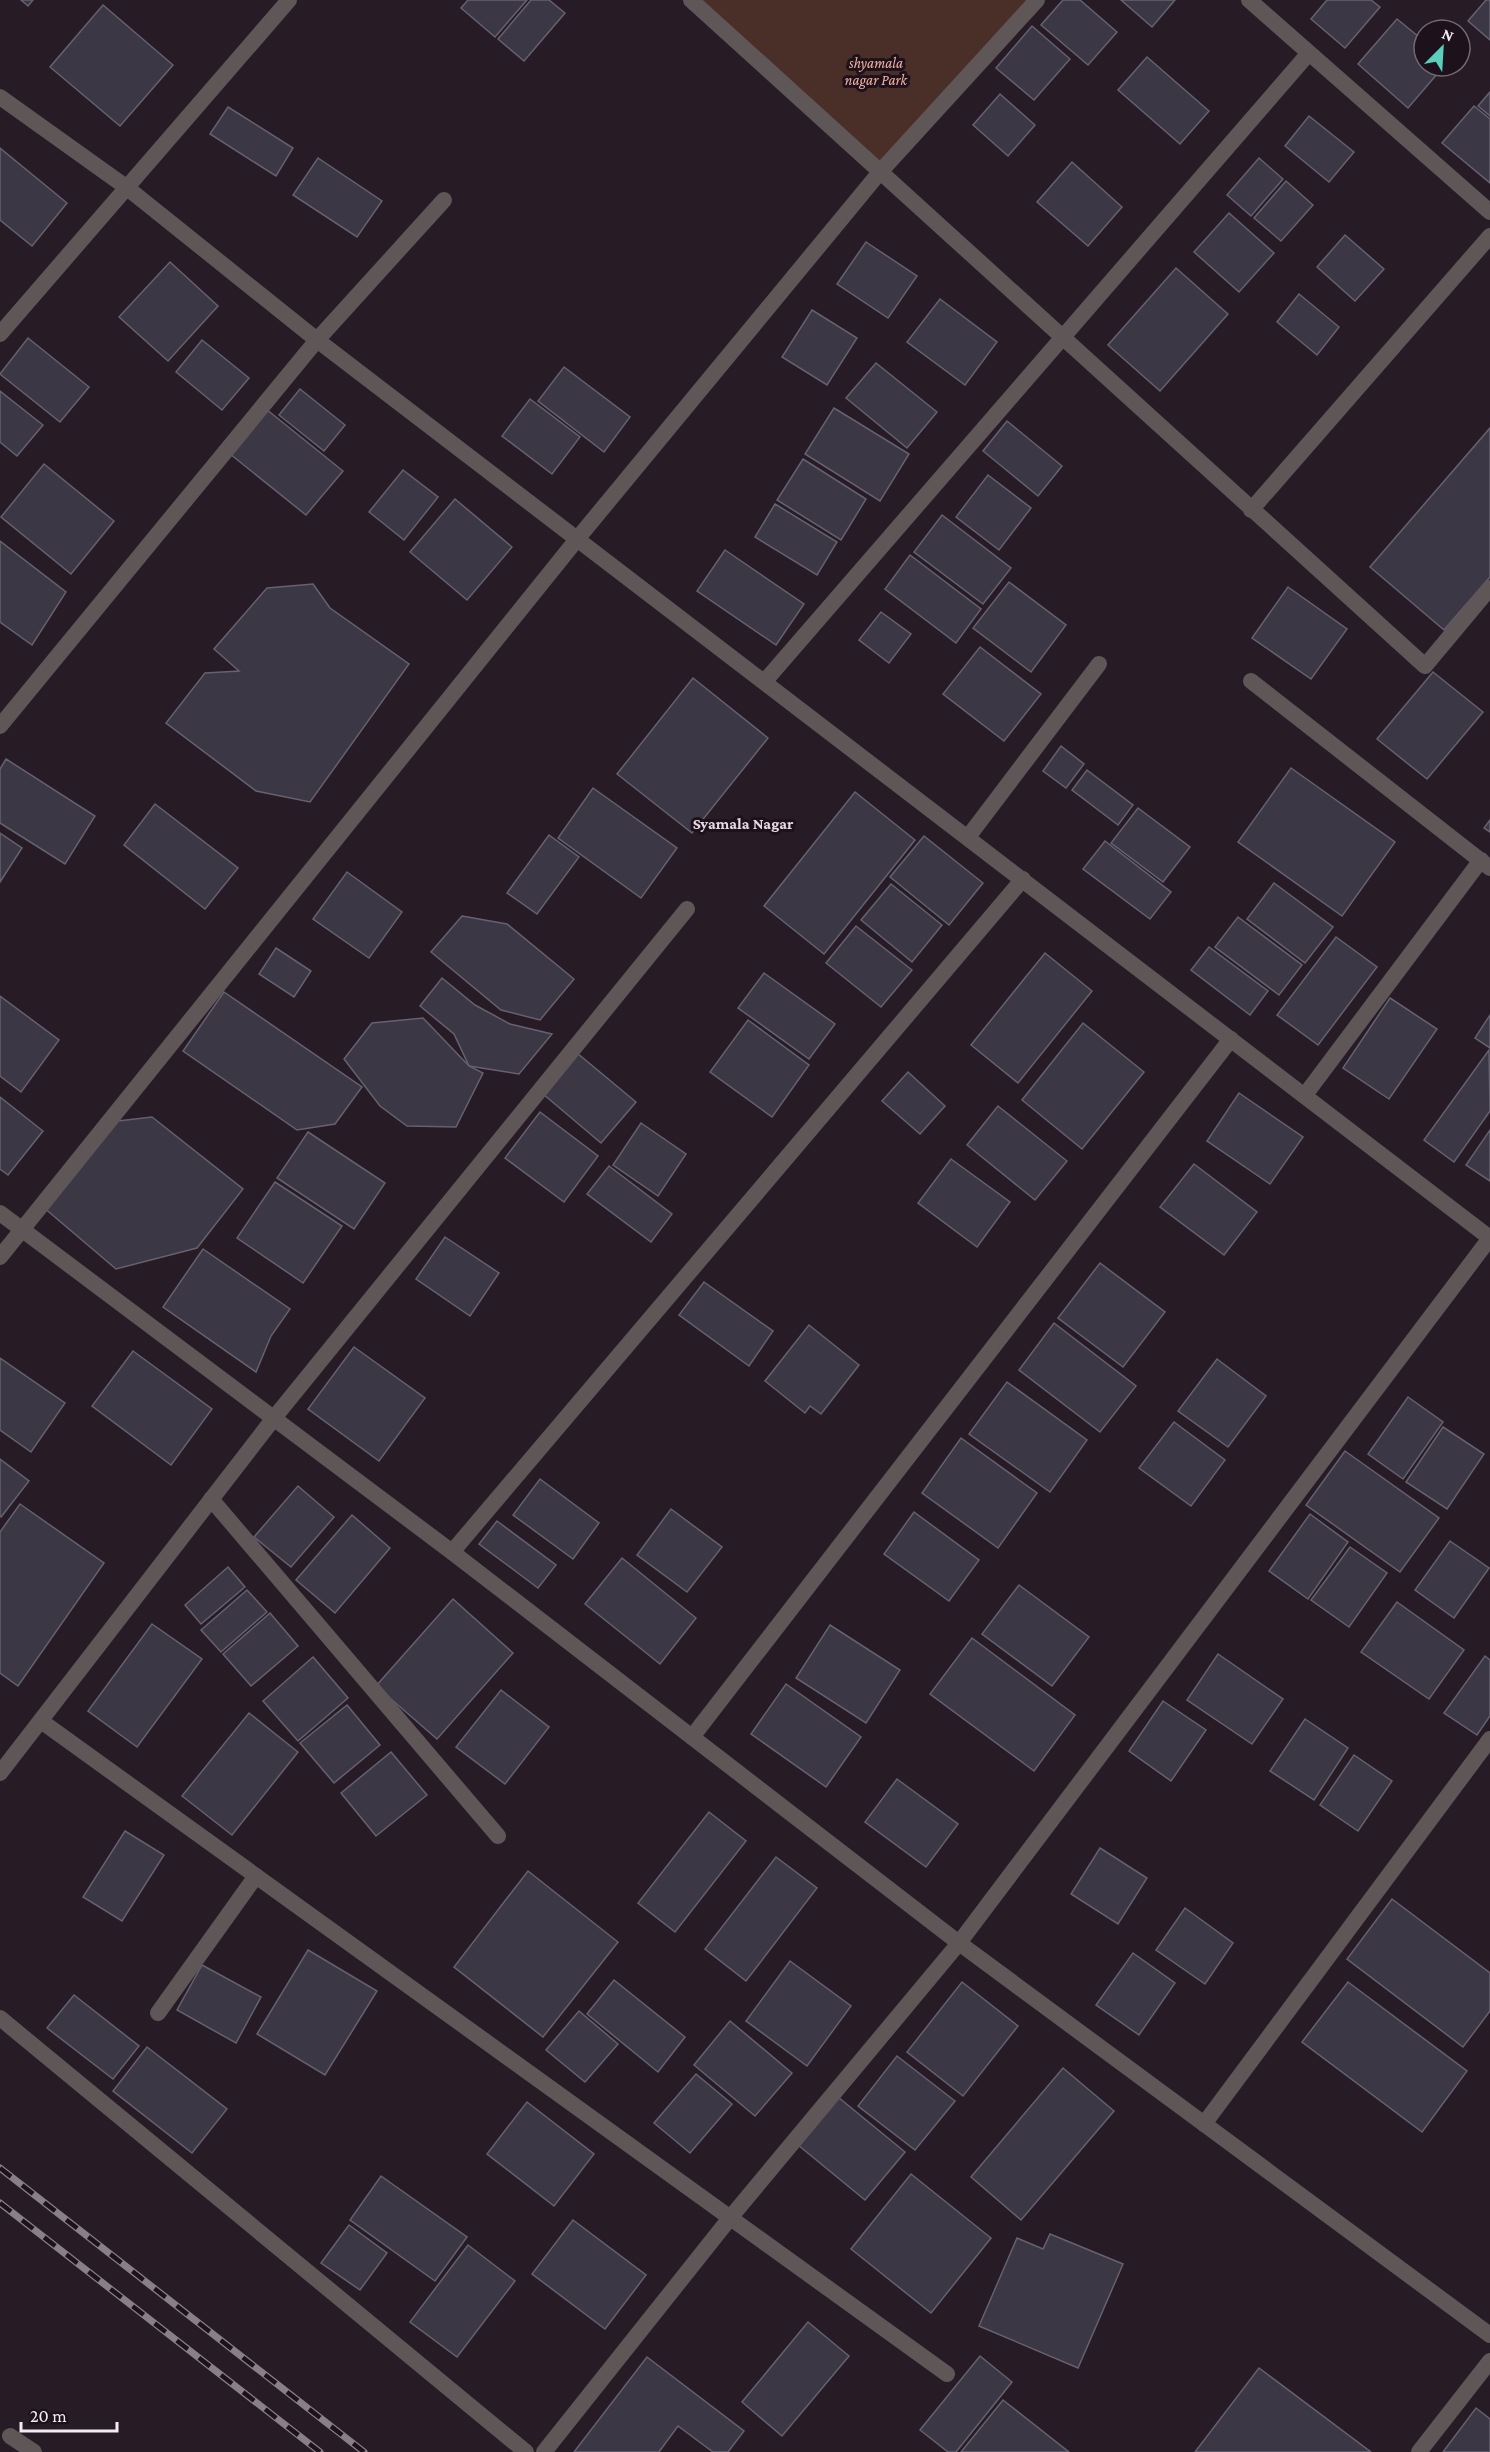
<svg xmlns="http://www.w3.org/2000/svg" width="1490" height="2452" viewBox="0 0 1490 2452" font-family="'Crimson Pro',serif">
<style>
.green{fill:#4a2f29}
.building{fill:#3c3745;stroke:#666170;stroke-width:1.5}
.lines{fill:none;stroke-linecap:round;stroke-linejoin:round}
.minor{stroke:#5f5658;stroke-width:16}
.rail-casing{stroke:#897f87;stroke-width:7}
.rail{stroke:#1d121b;stroke-width:4.5;stroke-dasharray:14;stroke-linecap:butt}
.labels{text-anchor:middle;stroke-width:6;stroke-linejoin:round;paint-order:stroke}
.park-label{font-size:15px;font-style:italic;fill:#f4b1a1;stroke:#1d121b}
.neighbourhood-label{font-size:16px;font-weight:bold;fill:#e8d7e4;stroke:#1d121b}
</style>
<rect width="100%" height="100%" fill="#271b25"/>
<path class="green" d="M691,0h346l-157,172z"/>
<g class="building">
<path d="M21,0h12l-5,6z"/>
<path d="M468,0h59l-32,37 -34,-29z"/>
<path d="M531,0h18l16,13 -41,48 -26,-22z"/>
<path d="M1063,0h17l37,32 -29,33 -47,-40z"/>
<path d="M1121,0h54l-23,27z"/>
<path d="M1327,0h44l9,7 -35,41 -34,-29z"/>
<path d="M1486,0h4v40l-22,-19z"/>
<path d="M103,5l70,60 -53,61 -70,-59z"/>
<path d="M1397,19l27,22v25h20l-36,42 -50,-44z"/>
<path d="M1032,26l38,33 -36,41 -38,-32z"/>
<path d="M1147,57l62,54 -29,33 -62,-54z"/>
<path d="M1490,92v24l-12,-10z"/>
<path d="M1000,94l35,31 -27,31 -35,-31z"/>
<path d="M1474,106l16,13v64l-48,-40z"/>
<path d="M228,107l65,41 -17,28 -66,-42z"/>
<path d="M1309,116l45,36 -25,30 -44,-36z"/>
<path d="M0,148l67,55 -35,43 -32,-26z"/>
<path d="M318,158l64,43 -25,36 -64,-42z"/>
<path d="M1259,158l24,21 -32,37 -24,-21z"/>
<path d="M1072,162l50,45 -34,39 -51,-44z"/>
<path d="M1286,181l27,24 -32,36 -27,-23z"/>
<path d="M1229,213l45,40 -35,39 -45,-40z"/>
<path d="M1345,235l39,34 -29,32 -38,-34z"/>
<path d="M866,242l51,34 -29,42 -51,-34z"/>
<path d="M170,262l48,44 -50,55 -49,-44z"/>
<path d="M1176,268l52,46 -68,77 -52,-46z"/>
<path d="M1299,294l40,33 -22,28 -40,-33z"/>
<path d="M940,299l57,43 -32,43 -58,-43z"/>
<path d="M812,310l45,28 -30,47 -45,-28z"/>
<path d="M28,338l61,49 -29,35 -60,-48z"/>
<path d="M202,340l47,38 -27,32 -46,-38z"/>
<path d="M876,363l61,49 -30,36 -61,-50z"/>
<path d="M564,367l66,50 -26,35 -66,-51z"/>
<path d="M300,389l45,36 -21,26 -45,-36z"/>
<path d="M0,391l43,34 -26,31 -17,-14z"/>
<path d="M530,399l50,38 -28,37 -50,-38z"/>
<path d="M834,408l75,46 -29,47 -75,-47z"/>
<path d="M266,409l77,62 -37,44 -76,-61z"/>
<path d="M1007,421l55,45 -24,30 -55,-45z"/>
<path d="M1490,428v149l-46,53 -74,-63z"/>
<path d="M803,459l63,40 -25,41 -64,-40z"/>
<path d="M44,464l70,57 -43,53 -70,-57z"/>
<path d="M403,470l35,27 -34,43 -35,-28z"/>
<path d="M988,475l43,33 -32,42 -43,-33z"/>
<path d="M455,499l57,48 -45,53 -57,-48z"/>
<path d="M775,504l62,38 -20,33 -62,-38z"/>
<path d="M942,515l69,53 -28,36 -69,-52z"/>
<path d="M0,541l66,51 -34,53 -32,-23z"/>
<path d="M725,550l79,54 -28,41 -79,-54z"/>
<path d="M910,555l71,54 -25,34 -71,-54z"/>
<path d="M1009,582l57,43 -35,47 -58,-44z"/>
<path d="M313,584l17,24 79,56 -99,138 -54,-11 -90,-68 39,-50 34,-2 -25,-22 53,-61z"/>
<path d="M1288,587l59,42 -36,50 -59,-41z"/>
<path d="M881,612l30,22 -22,29 -30,-23z"/>
<path d="M980,647l61,47 -37,47 -61,-47z"/>
<path d="M1433,672l50,40 -56,67 -50,-40z"/>
<path d="M693,678l75,60 -76,95 -75,-59z"/>
<path d="M1061,746l23,18 -18,24 -23,-17z"/>
<path d="M6,759l89,57 -30,48 -65,-41v-54z"/>
<path d="M1291,768l104,74 -53,74 -104,-74z"/>
<path d="M1087,770l46,35 -15,20 -46,-35z"/>
<path d="M593,788l84,60 -36,50 -83,-60z"/>
<path d="M855,792l60,48 -91,114 -60,-48z"/>
<path d="M155,804l83,64 -33,41 -81,-64z"/>
<path d="M1138,808l52,39 -27,35 -52,-39z"/>
<path d="M1490,820v12l-6,-4z"/>
<path d="M0,833l22,15 -22,34z"/>
<path d="M549,835l30,22 -42,57 -30,-21z"/>
<path d="M924,836l59,47 -34,42 -59,-48z"/>
<path d="M1105,841l66,51 -21,27 -67,-50z"/>
<path d="M347,872l55,40 -33,46 -56,-39z"/>
<path d="M1274,883l59,44 -28,36 -58,-44z"/>
<path d="M891,884l51,41 -30,37 -51,-42z"/>
<path d="M462,916l45,8 67,55 -34,41 -39,-10 -70,-58z"/>
<path d="M1238,917l64,48 -23,30 -64,-48z"/>
<path d="M856,926l56,44 -31,37 -55,-44z"/>
<path d="M1336,937l41,30 -59,78 -41,-30z"/>
<path d="M1209,947l59,44 -18,24 -59,-45z"/>
<path d="M276,948l35,23 -17,26 -35,-23z"/>
<path d="M1045,953l47,38 -74,92 -47,-38z"/>
<path d="M764,973l71,51 -26,35 -71,-51z"/>
<path d="M442,978l33,27 35,19 42,10 -33,40 -50,-8 -15,-32 -34,-28z"/>
<path d="M224,992l138,95 -27,37 -38,6 -114,-79z"/>
<path d="M0,996l59,44 -38,52 -21,-16z"/>
<path d="M1390,998l47,31 -48,70 -46,-31z"/>
<path d="M1490,1015v33l-15,-10z"/>
<path d="M423,1018l46,48 14,7 -27,54 -49,-1 -27,-20 -36,-47 28,-36z"/>
<path d="M748,1020l61,45 -37,52 -62,-45z"/>
<path d="M1083,1023l61,49 -62,77 -60,-49z"/>
<path d="M1489,1050l1,61 -36,51 -30,-22z"/>
<path d="M577,1053l59,49 -35,41 -58,-49z"/>
<path d="M908,1072l37,34 -25,28 -38,-33z"/>
<path d="M1239,1093l64,44 -33,47 -63,-43z"/>
<path d="M0,1097l43,34 -35,44 -8,-6z"/>
<path d="M998,1106l69,55 -32,39 -68,-55z"/>
<path d="M540,1112l58,44 -34,46 -59,-44z"/>
<path d="M152,1117l91,72 -46,59 -81,21 -73,-62 75,-86z"/>
<path d="M641,1123l45,31 -28,42 -45,-31z"/>
<path d="M1490,1130v51l-24,-16z"/>
<path d="M308,1132l77,51 -31,46 -77,-51z"/>
<path d="M951,1159l59,43 -33,45 -59,-44z"/>
<path d="M1194,1164l63,48 -33,43 -64,-48z"/>
<path d="M609,1166l63,48 -21,28 -64,-48z"/>
<path d="M275,1182l67,44 -39,57 -66,-45z"/>
<path d="M445,1237l54,36 -29,43 -54,-37z"/>
<path d="M203,1249l87,60 -19,27 -15,36 -93,-65z"/>
<path d="M1100,1263l65,49 -42,55 -65,-49z"/>
<path d="M704,1282l69,49 -24,35 -70,-51z"/>
<path d="M1054,1323l82,63 -36,46 -81,-62z"/>
<path d="M809,1325l50,40 -38,49 -11,-8 -5,7 -40,-32z"/>
<path d="M354,1347l71,51 -46,63 -71,-52z"/>
<path d="M133,1351l79,58 -41,56 -79,-59z"/>
<path d="M0,1358l65,45 -34,49 -31,-22z"/>
<path d="M1217,1359l49,37 -38,51 -50,-36z"/>
<path d="M1007,1382l80,58 -37,52 -81,-58z"/>
<path d="M1408,1397l35,25 -40,57 -35,-25z"/>
<path d="M1174,1422l51,38 -34,46 -52,-38z"/>
<path d="M1443,1427l41,27 -37,55 -41,-27z"/>
<path d="M961,1438l76,55 -39,55 -76,-55z"/>
<path d="M1345,1451l94,67 -39,54 -94,-67z"/>
<path d="M0,1459l29,22 -28,36 -1,-1z"/>
<path d="M540,1479l59,44 -26,36 -60,-44z"/>
<path d="M298,1486l36,31 -43,50 -37,-30z"/>
<path d="M20,1504l84,59 -86,123 -18,-13v-141z"/>
<path d="M671,1509l51,38 -35,45 -50,-37z"/>
<path d="M914,1512l65,48 -30,41 -65,-47z"/>
<path d="M1310,1514l38,28 -40,57 -39,-28z"/>
<path d="M352,1515l38,33 -55,65 -39,-33z"/>
<path d="M497,1521l59,44 -18,23 -59,-44z"/>
<path d="M1450,1541l39,27 -35,50 -39,-28z"/>
<path d="M1350,1547l37,26 -38,54 -38,-27z"/>
<path d="M622,1558l74,60 -36,46 -75,-60z"/>
<path d="M228,1567l17,20 -44,37 -16,-19z"/>
<path d="M1019,1585l70,52 -37,49 -70,-52z"/>
<path d="M247,1590l20,22 -46,40 -20,-22z"/>
<path d="M453,1599l60,54 -76,86 -61,-53z"/>
<path d="M1397,1602l67,48 -35,49 -68,-47z"/>
<path d="M270,1613l28,33 -47,40 -28,-32z"/>
<path d="M152,1624l50,35 -65,88 -49,-36z"/>
<path d="M830,1625l70,45 -34,53 -70,-45z"/>
<path d="M972,1638l103,77 -41,56 -104,-77z"/>
<path d="M1218,1654l65,45 -31,45 -65,-44z"/>
<path d="M1485,1656l5,4v56l-13,19 -33,-22z"/>
<path d="M313,1657l35,41 -50,43 -35,-40z"/>
<path d="M786,1684l75,53 -35,50 -75,-53z"/>
<path d="M501,1690l48,37 -44,57 -49,-37z"/>
<path d="M1163,1701l43,29 -35,51 -42,-30z"/>
<path d="M347,1705l33,40 -46,38 -34,-40z"/>
<path d="M249,1713l49,39 -66,83 -50,-39z"/>
<path d="M1305,1719l43,29 -34,52 -44,-29z"/>
<path d="M391,1752l36,43 -51,41 -35,-43z"/>
<path d="M1354,1755l38,26 -34,50 -38,-26z"/>
<path d="M897,1779l61,45 -32,43 -61,-45z"/>
<path d="M709,1812l37,29 -71,91 -37,-29z"/>
<path d="M125,1831l39,24 -42,66 -39,-24z"/>
<path d="M1100,1848l47,30 -29,46 -47,-30z"/>
<path d="M776,1857l41,31 -71,93 -41,-32z"/>
<path d="M528,1871l90,71 -75,95 -89,-70z"/>
<path d="M1392,1899l98,74v38l-27,36 -116,-88z"/>
<path d="M1185,1908l48,35 -28,41 -49,-34z"/>
<path d="M308,1950l69,41 -52,84 -68,-41z"/>
<path d="M1133,1953l42,30 -36,52 -43,-30z"/>
<path d="M790,1961l61,45 -44,60 -61,-45z"/>
<path d="M202,1965l59,32 -25,46 -59,-33z"/>
<path d="M614,1980l71,57 -27,35 -71,-58z"/>
<path d="M962,1982l56,44 -55,70 -56,-44z"/>
<path d="M1348,1982l119,89 -45,61 -120,-90z"/>
<path d="M74,1995l65,51 -26,33 -66,-51z"/>
<path d="M579,2011l39,33 -33,38 -39,-32z"/>
<path d="M730,2021l62,52 -37,43 -61,-51z"/>
<path d="M147,2047l80,62 -35,44 -79,-62z"/>
<path d="M897,2056l58,45 -40,49 -57,-44z"/>
<path d="M1063,2068l51,43 -93,109 -50,-43z"/>
<path d="M696,2074l36,30 -42,49 -36,-30z"/>
<path d="M838,2097l67,55 -40,48 -67,-55z"/>
<path d="M527,2102l67,52 -40,52 -67,-52z"/>
<path d="M911,2174l80,64 -60,75 -80,-64z"/>
<path d="M381,2176l86,61 -32,44 -85,-61z"/>
<path d="M573,2220l73,55 -41,54 -73,-55z"/>
<path d="M349,2225l38,28 -27,37 -39,-27z"/>
<path d="M1050,2234l73,30 -45,104 -99,-42 38,-88 26,11z"/>
<path d="M468,2245l47,36 -58,76 -47,-35z"/>
<path d="M808,2322l41,34 -67,80 -40,-34z"/>
<path d="M980,2356l32,26 -56,70h-8l-28,-22z"/>
<path d="M647,2357l97,74 -16,21h-15l-35,-26 -19,26h-85z"/>
<path d="M1259,2368l112,84h-176z"/>
<path d="M1003,2400l66,52h-108z"/>
<path d="M1476,2408l14,11v33h-47z"/>
</g>
<g class="lines">
<g class="minor">
<path d="M691,0l734,666 65,-78"/>
<path d="M1249,0l241,212"/>
<path d="M0,97l126,90 191,153 1173,898"/>
<path d="M0,334l289,-334"/>
<path d="M1251,510l239,-274"/>
<path d="M765,681l544,-628"/>
<path d="M1251,681l239,187"/>
<path d="M0,726l317,-386 127,-140"/>
<path d="M968,837l131,-173"/>
<path d="M1305,1095l176,-235"/>
<path d="M0,1213l452,339 507,391 531,392"/>
<path d="M0,1257l578,-719 302,-366 157,-172"/>
<path d="M211,1499l287,337"/>
<path d="M452,1552l571,-673"/>
<path d="M41,1721l906,653"/>
<path d="M692,1737l539,-698"/>
<path d="M0,1773l274,-355 413,-509"/>
<path d="M158,2013l98,-137"/>
<path d="M0,2018l526,434"/>
<path d="M1204,2124l286,-385"/>
<path d="M10,2436l24,16"/>
<path d="M544,2452l186,-234 229,-275 531,-705"/>
<path d="M1419,2452l71,-91"/>
</g>
<defs>
<g id="rail">
<path d="M0,2168l364,284"/>
<path d="M0,2203l320,249"/>
</g>
</defs>
<use href="#rail" class="rail-casing"/>
<use href="#rail" class="rail"/>
</g>
<g class="labels">
<g class="park-label">
<text x="876" y="68">shyamala<tspan x="876" dy="17">nagar Park</tspan></text>
</g>
<g class="neighbourhood-label">
<text x="743" y="829">Syamala Nagar</text>
</g>
</g>
<g transform="translate(1442 48) rotate(24)"><circle r="28" fill="#1d121b" stroke="#736971" stroke-width="1.5"/>
<path d="M0-4.5L10 22L0 15L-10 22Z" fill="#5bcebc"/>
<text y="-9" font-size="16" font-weight="bold" text-anchor="middle" fill="#f4ebf2">N</text>
</g>
<path d="M21 2422v9h96v-9" fill="none" stroke="#f4ebf2" stroke-width="3"/>
<text x="30" y="2422" font-size="18" fill="#f4ebf2" stroke="#1d121b" stroke-width="4.5" paint-order="stroke">20 m</text>
</svg>
